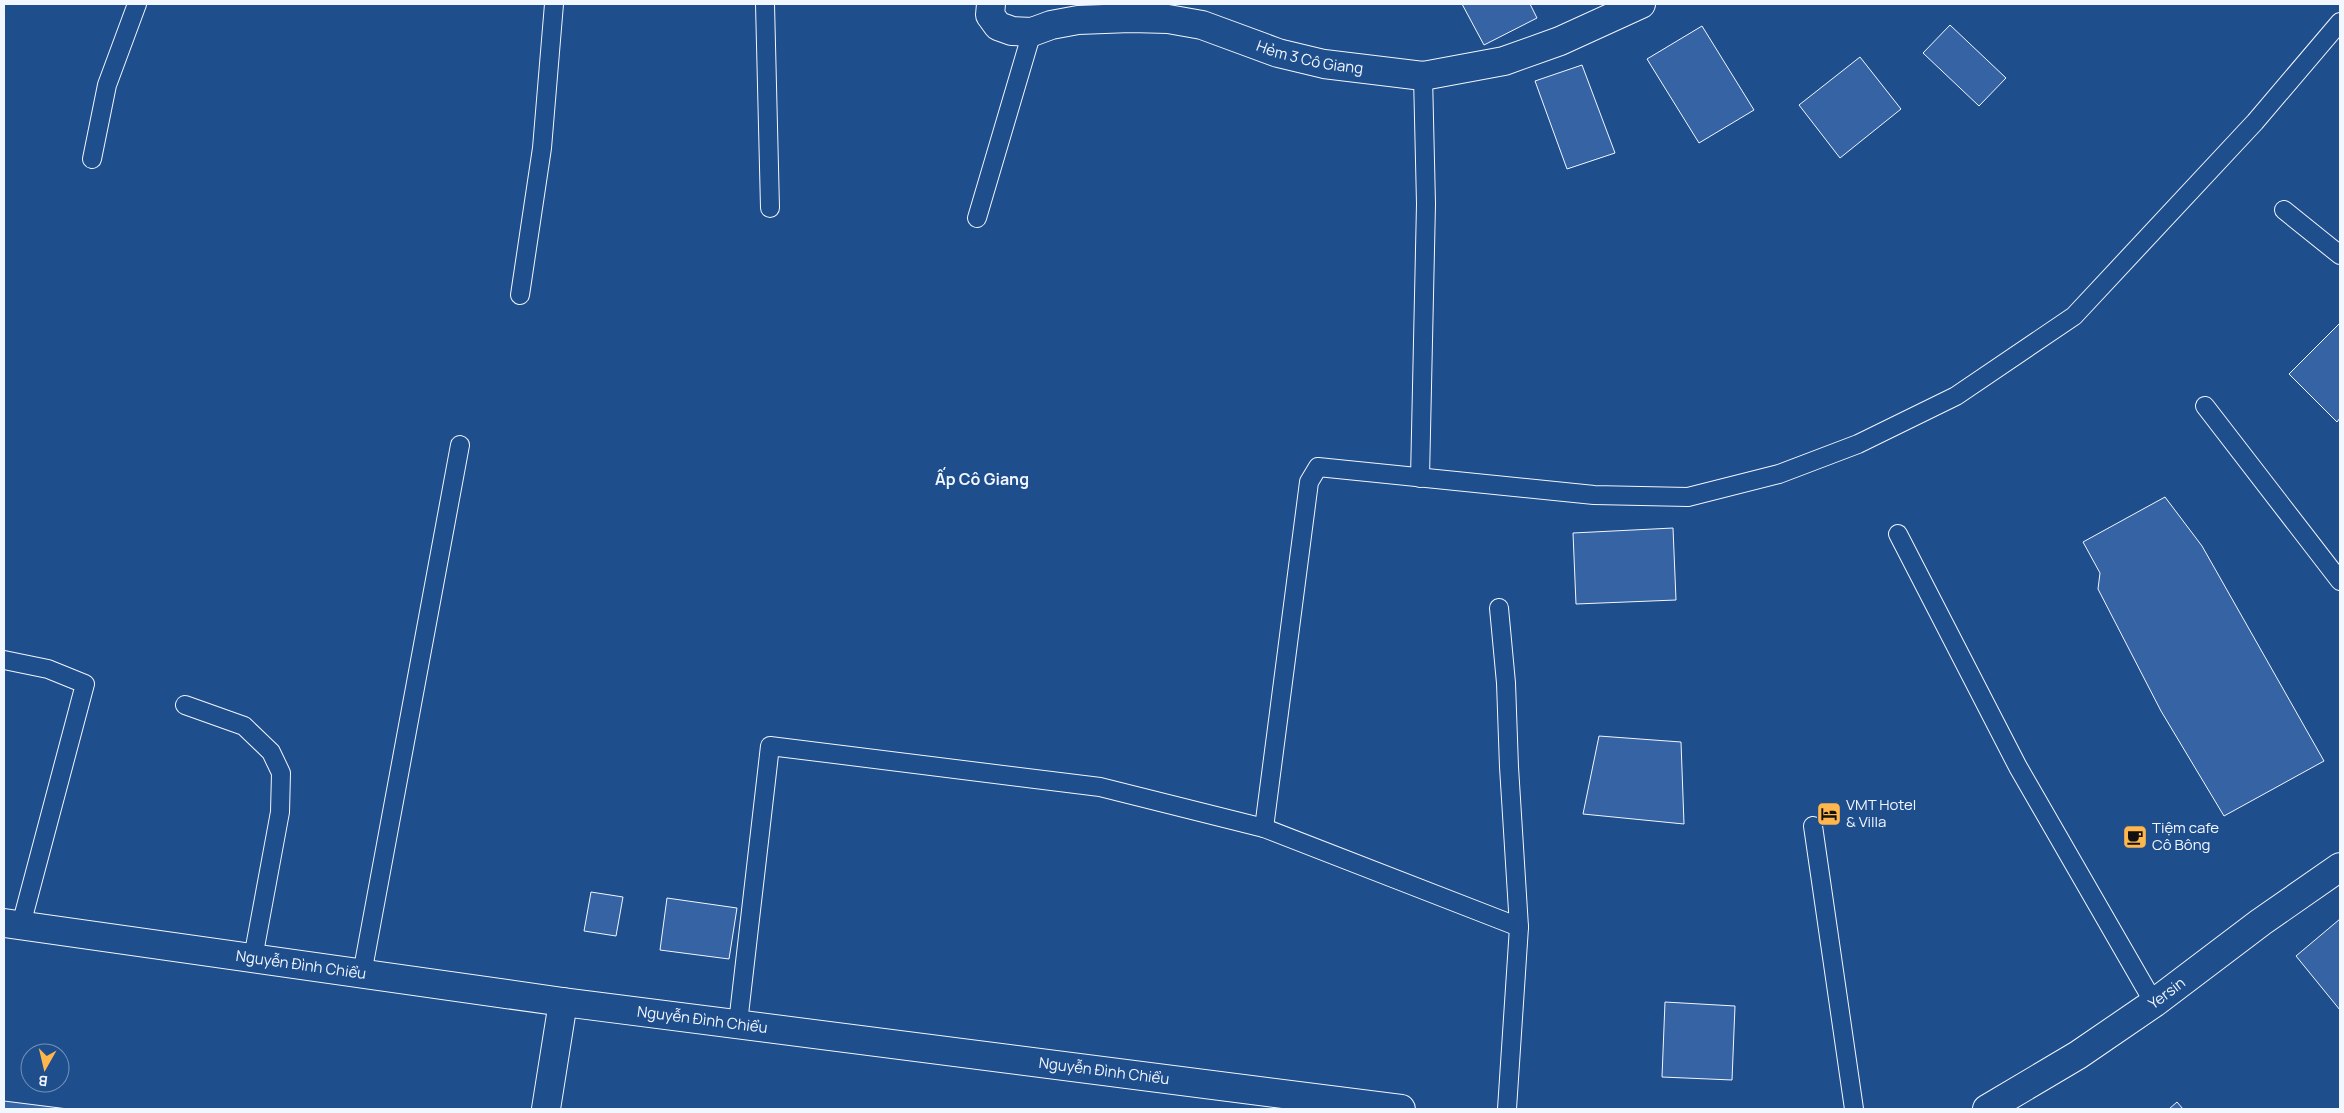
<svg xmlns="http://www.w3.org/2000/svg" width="2344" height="1113" viewBox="0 0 2344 1113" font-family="Manrope,sans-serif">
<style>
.building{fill:#3563a3;stroke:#f2f6ff}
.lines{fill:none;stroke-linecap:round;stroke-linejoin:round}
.lane-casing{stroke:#f2f6ff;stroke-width:20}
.street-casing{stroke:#f2f6ff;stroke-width:30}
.secondary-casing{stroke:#f2f6ff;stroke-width:30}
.lane{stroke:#1f4e8c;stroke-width:18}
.street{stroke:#1f4e8c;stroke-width:28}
.secondary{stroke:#1f4e8c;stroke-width:28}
.labels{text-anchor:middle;stroke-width:4;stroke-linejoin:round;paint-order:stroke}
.street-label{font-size:15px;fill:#f2f6ff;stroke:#1f4e8c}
.poi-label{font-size:15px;fill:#f2f6ff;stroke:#1f4e8c;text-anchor:start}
.neighbourhood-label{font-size:16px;font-weight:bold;fill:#f2f6ff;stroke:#1f4e8c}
</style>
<rect width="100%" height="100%" fill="#1f4e8c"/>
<g class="building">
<path d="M1462,4h68l7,14 -53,27z"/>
<path d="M1950,25l56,53 -27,28 -56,-53z"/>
<path d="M1702,26l52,84 -55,33 -52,-84z"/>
<path d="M1860,57l41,52 -61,49 -41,-53z"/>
<path d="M1582,65l33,88 -48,16 -32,-88z"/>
<path d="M2340,323v95l-3,4 -48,-48z"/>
<path d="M2165,497l37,49 122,215 -100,55 -63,-105 -63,-122 2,-16 -17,-31z"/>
<path d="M1673,528l3,72 -100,4 -3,-71z"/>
<path d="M1599,736l82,6 3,82 -101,-10z"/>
<path d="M591,892l32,5 -7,39 -32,-5z"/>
<path d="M667,898l70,10 -8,51 -69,-9z"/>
<path d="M2340,919v91l-44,-54z"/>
<path d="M1665,1002l70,4 -3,74 -70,-3z"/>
<path d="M4,1101l64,8h-64z"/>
<path d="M2177,1102l6,7h-14z"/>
</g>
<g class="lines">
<defs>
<g id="lane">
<path d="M765,4l5,204"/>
<path d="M92,159l15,-74 30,-81"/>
<path d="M2284,210l56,45"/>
<path d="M977,218l55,-186"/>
<path d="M520,295l22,-147 12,-144"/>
<path d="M2205,406l135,175"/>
<path d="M1420,478l6,-274 -3,-128"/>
<path d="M1898,534l120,233 136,236"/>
<path d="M1499,608l7,75 3,84 10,160 -12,182"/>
<path d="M4,660l44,9 37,15 -64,241"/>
<path d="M185,705l59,21 27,26 10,21 -1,39 -27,146"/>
<path d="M1813,826l41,283"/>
<path d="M1264,828l45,-346 9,-15 276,28 94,2 91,-23 79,-30 98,-48 118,-80 181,-194 85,-100"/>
<path d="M362,974l98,-529"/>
<path d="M738,1023l32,-277 330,41 164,41 255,99"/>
</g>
<g id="street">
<path id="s1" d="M991,4l-1,11 8,11 14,5 20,1 19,-7 27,-5 53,-2 37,1 34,6 76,28 46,11 99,12 81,-15 56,-20 81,-37"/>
<path d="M546,1109l17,-107"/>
</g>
<g id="secondary">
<path id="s2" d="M4,923l559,79 838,107"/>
<path id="s3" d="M1987,1109l91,-54 76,-52 107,-81 79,-55"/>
</g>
</defs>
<use href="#lane" class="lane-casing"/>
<use href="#street" class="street-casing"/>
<use href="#secondary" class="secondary-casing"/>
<use href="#lane" class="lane"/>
<use href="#street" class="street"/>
<use href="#secondary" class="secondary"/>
</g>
<defs>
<symbol id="hotel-square" viewBox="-11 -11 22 22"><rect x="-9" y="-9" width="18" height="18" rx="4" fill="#ffb74d" stroke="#1f4e8c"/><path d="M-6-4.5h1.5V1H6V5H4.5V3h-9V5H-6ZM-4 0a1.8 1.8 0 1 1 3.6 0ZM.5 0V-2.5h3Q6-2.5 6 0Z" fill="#111"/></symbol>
<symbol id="cafe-square" viewBox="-11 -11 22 22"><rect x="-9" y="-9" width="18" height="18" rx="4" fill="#ffb74d" stroke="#1f4e8c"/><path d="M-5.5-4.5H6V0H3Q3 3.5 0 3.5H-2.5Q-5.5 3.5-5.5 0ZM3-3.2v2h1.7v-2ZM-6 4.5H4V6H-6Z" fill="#111"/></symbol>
</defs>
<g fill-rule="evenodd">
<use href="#hotel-square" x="1815" y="800" width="28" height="28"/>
<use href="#cafe-square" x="2121" y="823" width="28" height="28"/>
</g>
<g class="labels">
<g class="street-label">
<text dy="5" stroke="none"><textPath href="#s1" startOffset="345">Hẻm 3 Cô Giang</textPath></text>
<text dy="5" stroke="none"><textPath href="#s2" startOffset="300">Nguyễn Đình Chiểu</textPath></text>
<text dy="5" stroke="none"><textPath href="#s3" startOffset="214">Yersin</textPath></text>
<text dy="5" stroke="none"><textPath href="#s2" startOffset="705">Nguyễn Đình Chiểu</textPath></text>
<text dy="5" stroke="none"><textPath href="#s2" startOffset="1110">Nguyễn Đình Chiểu</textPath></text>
</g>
<g class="poi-label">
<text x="1846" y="810">VMT Hotel<tspan x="1846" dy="17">&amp; Villa</tspan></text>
<text x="2152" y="833">Tiệm cafe<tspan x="2152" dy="17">Cô Bông</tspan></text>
</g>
<g class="neighbourhood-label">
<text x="982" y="485">Ấp Cô Giang</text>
</g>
</g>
<rect width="2344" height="1113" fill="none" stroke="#f2f6ff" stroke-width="10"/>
<g transform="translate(45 1068) rotate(188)"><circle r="24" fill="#1f4e8c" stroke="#7391ba"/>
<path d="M0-4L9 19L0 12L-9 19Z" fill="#ffb74d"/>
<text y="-8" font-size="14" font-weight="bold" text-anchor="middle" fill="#f2f6ff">B</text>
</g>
</svg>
